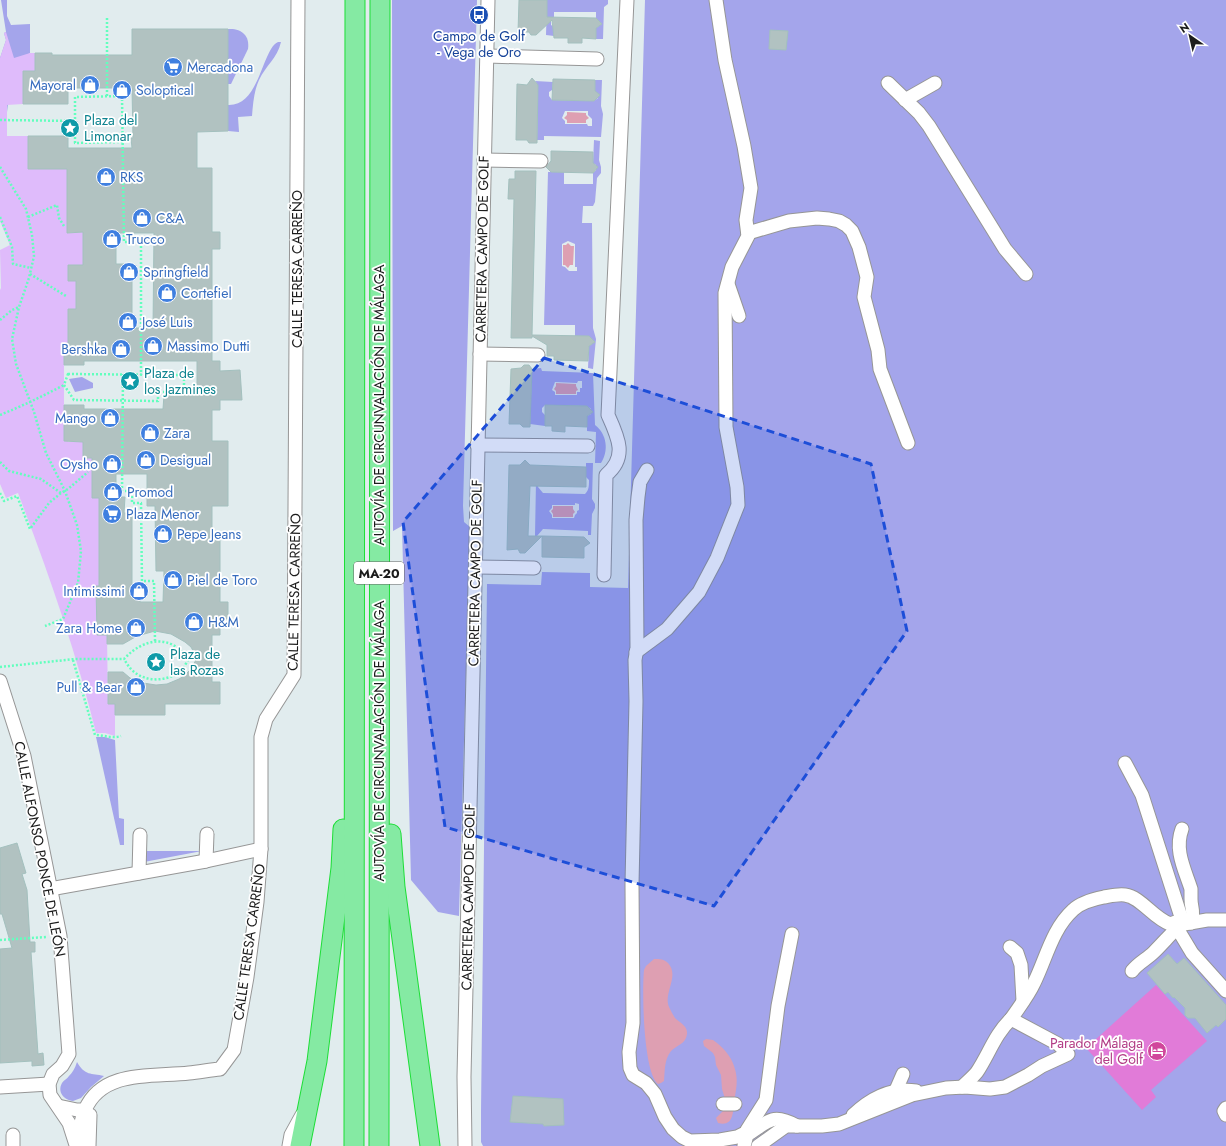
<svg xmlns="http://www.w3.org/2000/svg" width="1226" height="1146" viewBox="0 0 1226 1146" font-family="Jost,sans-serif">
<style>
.grass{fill:#a4a5eb;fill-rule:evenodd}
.park{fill:#dfbbfb}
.pitch{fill:#e17bd8}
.water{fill:#de9fb2}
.building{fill:#b1c2c1;stroke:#a3c0be;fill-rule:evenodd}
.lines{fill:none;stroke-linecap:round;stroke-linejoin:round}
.minor-casing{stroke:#969696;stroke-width:15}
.highway-casing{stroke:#1dde37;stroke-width:21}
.path{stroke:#62ffbe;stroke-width:2.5;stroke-dasharray:2 2;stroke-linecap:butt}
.minor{stroke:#fff;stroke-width:13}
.highway{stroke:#85eaa3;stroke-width:19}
.marked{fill:#1d4ed8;fill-opacity:0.2;stroke:#1d4ed8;stroke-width:3;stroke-dasharray:8 5;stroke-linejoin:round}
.labels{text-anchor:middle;stroke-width:3.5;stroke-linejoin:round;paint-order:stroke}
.shield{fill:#fff;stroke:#606060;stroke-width:1}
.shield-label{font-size:13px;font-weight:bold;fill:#1c1c1c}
.transit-label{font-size:14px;fill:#164399;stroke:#fff}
.shop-label{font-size:14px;fill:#366cbe;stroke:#fff;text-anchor:start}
.culture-label{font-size:14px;fill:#0d838f;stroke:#fff;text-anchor:start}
.street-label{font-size:14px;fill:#1c1c1c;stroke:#fff}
.hotel-label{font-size:14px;fill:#b23c85;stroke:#fff;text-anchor:end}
</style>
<rect width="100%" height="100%" fill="#e1ecee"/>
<g class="grass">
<path d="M1,0h6v16l4,9 19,-1v29l-12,8 -1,43h-9l-1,8 -7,-54 6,-18 -2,-7 2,-1z"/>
<path d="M392,0h85l-14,506 1,16 6,5 -11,389 -21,-4 -27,-32 -9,-354 -9,5z"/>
<path d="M547,0h61v4l-4,3 -1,32h-7v-11l3,-2 -3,-8v-6h-42v5l-3,4v4l3,2v9l-8,-1z"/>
<path d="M645,0h581v1146h-743l-2,-4v-31l6,-527 54,1 1,-13 48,1v14l38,1z"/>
<path d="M228,29c13,-1 22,6 20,20l-17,35h-3z"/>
<path d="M278,42h3c-4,17 -15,23 -22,38 -5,11 -6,24 -7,36l-14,1 1,15 -11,-1v-26c24,1 31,-31 39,-48 3,-6 5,-12 11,-15z"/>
<path d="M595,80h7l-1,26 2,8 -2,23 -57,-1v4h-7l1,-55 -3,-4 18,1 -1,8 -3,2v4l3,4 42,1 4,-3v-4l-3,-3zM565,111h23v4l4,4v7h-4l-1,-2h-22v-3l-3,-3z"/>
<path d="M594,140l6,1 -1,19 2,7v6l-4,5 -2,24 -2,4h-10l-1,17h10l1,105 3,11 -3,30 -5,-1 1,-22 3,-2v-4l-17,-4v-11h-31l4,-153h16v12h29v-11l3,-3v-5l-3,-2zM568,241l7,3v23h2v4h-8l-4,-4 -3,-1v-22z"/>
<path d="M541,368l1,3 51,2 2,52c12,9 14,26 6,38h-6l1,-31 -9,-1v-15l4,-2v-5l-4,-3 -42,-1 -3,3v4l3,3v11l-15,-2 2,-55zM578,381h4v7h-2v4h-3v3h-22v-3l-3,-2 3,-8 22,1z"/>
<path d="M82,377l11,6v5l-18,4 -6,-13z"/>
<path d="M586,463h7l-1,36 3,5v4l-3,6 -1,21h-3v-4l-45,-2 -6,7h-2l1,-55h2v6l5,6 42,1c4,-4 4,-8 4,-14l-3,-3zM575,503l4,1v6l-2,1v2l-2,2 -1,3h-22v-3l-3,-4 3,-3v-3h23z"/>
<path d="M96,737h9l10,3 4,78 5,1v26h-4z"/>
<path d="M144,851h58l-58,11z"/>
<path d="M77,1062c8,14 14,11 27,14l-13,11 -10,11 -8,3c-9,-1 -16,-9 -11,-18 2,-3 5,-4 7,-7 4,-4 6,-8 8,-14z"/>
</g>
<path class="park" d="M6,32l8,26 16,-5h5v18h-12v33l-16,1v31h21v23l40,10v64l15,-1v33h-15v16h8v28h-8v35l-4,1v80l4,1v16h15l9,16v40h7v88h-3l1,49h10l1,69h7v32l-10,-3h-9c-20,-82 -48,-161 -78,-240l-12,5 -6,-14v-194l1,-2 -1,-38 10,-5 -10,-24v-163l6,-18 -2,-7z"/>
<path class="pitch" d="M1156,985l51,56 -56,49 5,7 -14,13 -56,-62z"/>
<g class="water">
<path d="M567,112l19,1v2l3,3 -3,2v3h-19v-3l-3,-2 3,-3z"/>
<path d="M568,243l3,3h3l-1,19h-3l-2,3 -3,-3h-2v-20h3z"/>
<path d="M556,383l20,1v2l2,4 -2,1v3h-20v-3l-2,-2 2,-3z"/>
<path d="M553,506h20v3l2,3 -2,2v3h-20v-3l-2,-3 2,-2z"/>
<path d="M654,959c6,0 10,0 14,4 12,13 -5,30 1,44 2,4 4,8 6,11 5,5 13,8 12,16 -1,10 -10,11 -16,17 -7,9 -6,20 -7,30l-3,2 -3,1c-15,-12 -16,-94 -14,-114l2,-4z"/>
<path d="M706,1039l7,1c9,6 18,16 21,26 5,14 2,23 0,37 -1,10 -1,24 -16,20l-2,-5 8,-8 2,-8 -4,-13 -1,-14 -5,-10 -1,-8 -2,-4 -9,-7 -1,-5z"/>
</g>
<g class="building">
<path d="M519,0h28v17l49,1 6,6 -6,4v11l-14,-1v5h-14v-5h-14l-2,-18 -16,15h-5l-2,-3h-11z"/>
<path d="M132,29h96v102l-31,1v36h15v64h8v17h-8v112h8v10l20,-1 2,30h-22v10h-8v31h16v65h-16v31h8v65h8v17h-8v16h-8v47h8v22h-55v11h-50v-11h-7v-32h15l7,6 13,5 13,2 11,-1 12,-5 5,-3 7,-7 6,-11 -6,-11 -6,-5 -14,-8 -16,-3 -18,5 -14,8h-16v-9h-10l-1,-49h3v-88h-7v-40h-9v-16l-19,-1v-36h20v4h79l1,-14h33v-34h-113v4h-20v-21h4v-35h8v-28h-8v-16h15v-33l-16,1v-64h-39v-33h40v12h64l-1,-10h2l-1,-50h-64v16h-45v-33h12v-18h17v2h80zM116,233h38l-1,95h-21v-64h-16zM116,474h31v32h8l1,65h8l-1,31h-23v-16h-8v-73h-8l1,-16h-9z"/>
<path d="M770,30l18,1 -2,19 -17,-1z"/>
<path d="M532,78l6,7 -1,58h-8l-2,-3h-11l1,-56 10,1z"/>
<path d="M553,79l42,1v11l5,4 -6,6 -42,-1z"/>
<path d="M551,151l42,1v11l5,4 -5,6 -42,-1 -5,-5 5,-6z"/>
<path d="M515,171h21l-4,164 57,1 6,6 -6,4 -1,15 -34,-1v-4h-7v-11l-15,-9v2h-21l3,-139h-6l1,-20h6z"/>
<path d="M524,365h5l3,4 -2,58h-7l-3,-3h-11l2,-55 10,-1z"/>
<path d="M545,405l42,1 6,6 -6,4v11l-22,-1v6l-13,-1v-5h-7z"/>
<path d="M525,460l5,5 56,2v20l-56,-1 -2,50h14l-17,17h-5l-2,-4 -11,1 2,-85h11z"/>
<path d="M542,536l42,1 6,6 -6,4v11l-42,-1z"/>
<path d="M17,843l9,30 -4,1 5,16 3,52h5v10h-4l7,102 5,-1 1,12 -12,1v-5l-32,2v-114l12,-1 -10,-34h-2v-66z"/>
<path d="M1168,954l9,10 7,-6 42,47v14l-8,8 -2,-2 -9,8 -12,-15h-7l-3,-3v-7l-11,-11 -1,1 -5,-6 -3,2 -18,-21z"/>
<path d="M513,1096l50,3 1,26 -20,1 -1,-2 -33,-2z"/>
</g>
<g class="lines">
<defs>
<g id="minor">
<path d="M487,56l110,3"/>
<path d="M888,83l31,30 10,13 76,123 21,25"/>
<path d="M905,100l30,-17"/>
<path d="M484,160l57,1"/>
<path d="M748,233l41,-12 28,-3 12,1 10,2 7,4 6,6 7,16 8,30 -3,20 14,53 2,19 28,74"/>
<path d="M728,284l11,32"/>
<path d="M480,354l58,1"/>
<path d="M477,445l111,1"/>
<path d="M647,470l-7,12 -2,15 -2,23 1,128 -2,12 1,41 -4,183 1,139 -4,29 1,16 3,7 13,8 9,11 10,23 8,12 9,8 8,4 30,-1 17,-3 10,-5"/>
<path d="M476,567l58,1"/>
<path d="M604,575l2,-100c22,-18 12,-38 2,-60l19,-415"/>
<path d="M636,652l31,-23 32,-37 18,-34 21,-53 -1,-18 -11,-60 -1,-134 7,-26 16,-31 -2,-16 5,-32 -7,-42 -19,-86 -9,-60"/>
<path d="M0,681l24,75 36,180 9,118 -7,12 -9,8 -4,10 1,11 19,28 7,22"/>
<path d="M1182,829c-8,21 3,41 9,60 0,4 0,6 0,10 0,11 4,10 0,24"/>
<path d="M206,861l1,-27"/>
<path d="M139,873l1,-38"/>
<path d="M50,889l156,-28 55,-12"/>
<path d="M1174,923l18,30 34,38"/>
<path d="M1184,924l23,-4h19"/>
<path d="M1010,947l7,6 4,12 2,36"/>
<path d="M1132,971c6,-8 15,-12 22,-19 8,-8 15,-16 23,-24"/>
<path d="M0,1087l49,-3"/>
<path d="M962,1087c5,-5 11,-10 15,-15 12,-18 18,-38 34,-53"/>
<path d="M896,1090l7,-16"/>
<path d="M723,1104h12"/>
<path d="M58,1106l19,4h8"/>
<path d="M1226,1108l-2,3 2,4"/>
<path d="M853,1115c18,-17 38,-28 63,-24"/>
<path d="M13,1135v11"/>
<path d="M747,1135v-5l19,-30 12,-94 14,-72"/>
<path d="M77,1146c2,-11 3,-25 8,-36 17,-41 69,-33 104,-37 10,-1 21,-3 31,-4l14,-19 13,-73 10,-75 4,-53v-112l5,-18 28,-44 4,-675"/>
<path d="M89,1146l1,-31"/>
<path d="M289,1146l2,-11 11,-20"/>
<path d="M465,1146l-1,-69 24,-1077"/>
<path d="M744,1146l3,-11c21,-13 25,-23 50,-9"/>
<path d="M758,1146l28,-20h36l17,-2 73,-29 34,-7 19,-1 25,2 15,-2 23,-12 14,-9 26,-12 -10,-10 -47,-25c8,-12 17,-23 23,-36 12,-24 18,-54 39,-73 7,-7 21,-11 31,-13 6,-1 14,-3 21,-2 16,2 28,23 45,29l12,-4 -40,-125 -17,-32"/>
</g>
<g id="highway">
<path d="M391,834l4,53 35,259"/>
<path d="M300,1146l17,-85 24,-193 2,-39"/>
<path d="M354,1146l1,-1146"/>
<path d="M379,1146l1,-1146"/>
</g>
</defs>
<use href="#minor" class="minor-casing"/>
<use href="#highway" class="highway-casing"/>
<g class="path">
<path d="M107,96v-79"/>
<path d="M0,120l75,1"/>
<path d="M123,142l-48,1v-46l47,-1 2,146h17v133"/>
<path d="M0,167l26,42 6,26 2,21 -5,22 -10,29 -7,32 4,25 18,48 12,41 19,38 12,34 4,26 -3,32 -15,36 -18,7"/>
<path d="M0,217l12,30 1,17 18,4"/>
<path d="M28,217l29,-12 2,13 5,8"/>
<path d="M30,274l36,22"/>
<path d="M0,320l12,-10 7,-3"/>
<path d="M68,374l116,1v17h-26v9l-84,-1 -10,-15z"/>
<path d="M123,374l-1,117h10v12h9l1,78h12l1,60"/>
<path d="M0,415c22,-9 43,-19 64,-30"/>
<path d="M0,462l9,9 32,8 20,14 7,-4 20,-17"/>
<path d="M0,493l4,8 13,-5 13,33 19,-26 12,-10"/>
<path d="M73,660l22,75c9,0 17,4 26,1"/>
<path d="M0,667l75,-8h49c19,-21 48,-26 64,1 -2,3 -4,8 -7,11 -14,11 -37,12 -50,-2 -3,-3 -5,-7 -7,-10"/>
<path d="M0,940l47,-3"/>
</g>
<use href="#minor" class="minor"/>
<use href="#highway" class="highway"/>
</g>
<path class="marked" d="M544,358l327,106 36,167 -193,275 -269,-79 -42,-305z"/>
<defs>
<symbol id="bus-disc" viewBox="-11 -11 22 22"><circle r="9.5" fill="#1a4fb4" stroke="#fff"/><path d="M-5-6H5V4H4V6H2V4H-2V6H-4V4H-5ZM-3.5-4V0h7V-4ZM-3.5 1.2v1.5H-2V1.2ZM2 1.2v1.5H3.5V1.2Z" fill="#fff"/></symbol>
<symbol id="supermarket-disc" viewBox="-11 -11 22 22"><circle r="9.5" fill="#3f7fe0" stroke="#fff"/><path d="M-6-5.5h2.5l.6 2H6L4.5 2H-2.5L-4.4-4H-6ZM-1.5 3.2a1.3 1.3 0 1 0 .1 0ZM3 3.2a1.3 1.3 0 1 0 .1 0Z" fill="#fff"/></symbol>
<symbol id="shop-disc" viewBox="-11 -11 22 22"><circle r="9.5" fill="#3f7fe0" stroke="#fff"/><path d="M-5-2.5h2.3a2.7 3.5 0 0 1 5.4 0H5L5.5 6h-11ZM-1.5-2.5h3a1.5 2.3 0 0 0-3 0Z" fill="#fff"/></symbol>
<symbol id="sight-disc" viewBox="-11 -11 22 22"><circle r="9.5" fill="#0f9aa8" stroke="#fff"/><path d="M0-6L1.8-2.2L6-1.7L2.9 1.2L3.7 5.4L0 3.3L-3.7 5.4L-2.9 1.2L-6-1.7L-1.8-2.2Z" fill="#fff"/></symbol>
<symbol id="hotel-disc" viewBox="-11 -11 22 22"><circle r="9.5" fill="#d1479c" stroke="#fff"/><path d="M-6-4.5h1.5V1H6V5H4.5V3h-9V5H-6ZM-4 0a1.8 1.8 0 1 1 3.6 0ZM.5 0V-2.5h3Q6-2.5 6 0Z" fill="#fff"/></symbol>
</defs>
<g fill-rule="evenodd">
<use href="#bus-disc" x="468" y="4" width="22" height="22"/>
<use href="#supermarket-disc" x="162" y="56" width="22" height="22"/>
<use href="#shop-disc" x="79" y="74" width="22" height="22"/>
<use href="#shop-disc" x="111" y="79" width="22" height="22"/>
<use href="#sight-disc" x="59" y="117" width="22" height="22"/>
<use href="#shop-disc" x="95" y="166" width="22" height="22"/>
<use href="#shop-disc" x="131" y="207" width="22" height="22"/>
<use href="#shop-disc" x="101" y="228" width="22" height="22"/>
<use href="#shop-disc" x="118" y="261" width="22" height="22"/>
<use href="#shop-disc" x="156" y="282" width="22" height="22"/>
<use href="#shop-disc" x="117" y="311" width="22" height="22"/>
<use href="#shop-disc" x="142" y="335" width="22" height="22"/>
<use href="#shop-disc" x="110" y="338" width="22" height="22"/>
<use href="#sight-disc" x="119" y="370" width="22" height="22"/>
<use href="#shop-disc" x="99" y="407" width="22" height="22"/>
<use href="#shop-disc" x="139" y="422" width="22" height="22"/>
<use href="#shop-disc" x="135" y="449" width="22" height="22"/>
<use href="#shop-disc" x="101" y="453" width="22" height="22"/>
<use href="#shop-disc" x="102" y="481" width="22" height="22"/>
<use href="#supermarket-disc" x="101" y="503" width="22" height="22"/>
<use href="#shop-disc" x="152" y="523" width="22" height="22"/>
<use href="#shop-disc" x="162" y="569" width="22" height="22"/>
<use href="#shop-disc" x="128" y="580" width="22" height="22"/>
<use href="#shop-disc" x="183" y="611" width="22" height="22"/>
<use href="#shop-disc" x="125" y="617" width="22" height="22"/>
<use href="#sight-disc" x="145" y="651" width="22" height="22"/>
<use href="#shop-disc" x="125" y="676" width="22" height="22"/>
<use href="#hotel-disc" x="1146" y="1040" width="22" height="22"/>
</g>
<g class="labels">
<rect class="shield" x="354" y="562" width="50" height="22" rx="3"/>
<g class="shield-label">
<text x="379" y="578">MA-20</text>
</g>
<g class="transit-label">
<text x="479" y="41">Campo de Golf<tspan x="479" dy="16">- Vega de Oro</tspan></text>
</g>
<g class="shop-label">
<text x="187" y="72">Mercadona</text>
<text x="76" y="90" text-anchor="end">Mayoral</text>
<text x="136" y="95">Soloptical</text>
<text x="120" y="182">RKS</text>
<text x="156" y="223">C&amp;A</text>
<text x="126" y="244">Trucco</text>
<text x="143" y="277">Springfield</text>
<text x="181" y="298">Cortefiel</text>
<text x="142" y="327">José Luis</text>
<text x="167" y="351">Massimo Dutti</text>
<text x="107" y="354" text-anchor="end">Bershka</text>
<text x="96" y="423" text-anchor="end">Mango</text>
<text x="164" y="438">Zara</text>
<text x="160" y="465">Desigual</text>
<text x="98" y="469" text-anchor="end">Oysho</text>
<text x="127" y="497">Promod</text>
<text x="126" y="519">Plaza Menor</text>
<text x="177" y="539">Pepe Jeans</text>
<text x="187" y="585">Piel de Toro</text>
<text x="125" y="596" text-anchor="end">Intimissimi</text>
<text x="208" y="627">H&amp;M</text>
<text x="122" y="633" text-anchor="end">Zara Home</text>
<text x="122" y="692" text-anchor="end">Pull &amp; Bear</text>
</g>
<g class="culture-label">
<text x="84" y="125">Plaza del<tspan x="84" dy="16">Limonar</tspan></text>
<text x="144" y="378">Plaza de<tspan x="144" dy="16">los Jazmines</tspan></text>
<text x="170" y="659">Plaza de<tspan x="170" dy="16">las Rozas</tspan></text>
</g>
<g class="street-label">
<text transform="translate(482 249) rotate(-89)" y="5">CARRETERA CAMPO DE GOLF</text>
<text transform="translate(297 269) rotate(-90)" y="5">CALLE TERESA CARREÑO</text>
<text transform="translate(379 405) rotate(-90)" y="5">AUTOVÍA DE CIRCUNVALACIÓN DE MÁLAGA</text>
<text transform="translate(475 573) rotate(-89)" y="5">CARRETERA CAMPO DE GOLF</text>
<text transform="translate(294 592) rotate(-89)" y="5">CALLE TERESA CARREÑO</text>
<text transform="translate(379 741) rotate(-90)" y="5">AUTOVÍA DE CIRCUNVALACIÓN DE MÁLAGA</text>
<text transform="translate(40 849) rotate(79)" y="5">CALLE ALFONSO PONCE DE LEÓN</text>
<text transform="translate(468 897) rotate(-89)" y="5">CARRETERA CAMPO DE GOLF</text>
<text transform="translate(249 942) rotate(-82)" y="5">CALLE TERESA CARREÑO</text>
</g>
<g class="hotel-label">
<text x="1143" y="1048">Parador Málaga<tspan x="1143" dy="16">del Golf</tspan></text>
</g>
</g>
<g transform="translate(1190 36) rotate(326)" stroke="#ffffff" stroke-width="3" paint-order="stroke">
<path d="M0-3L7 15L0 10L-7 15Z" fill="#1c1c1c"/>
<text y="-6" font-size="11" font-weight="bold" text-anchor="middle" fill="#1c1c1c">N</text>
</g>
</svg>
